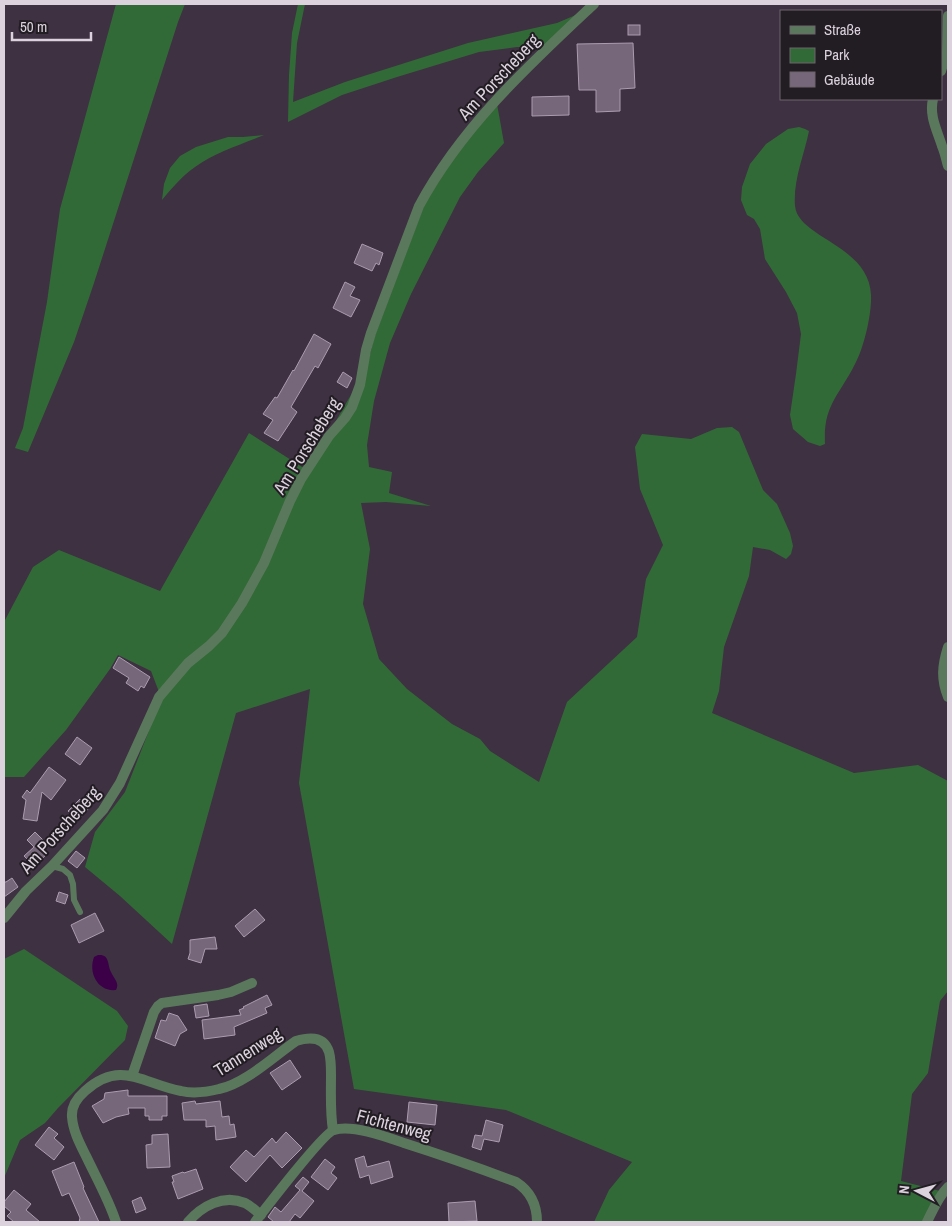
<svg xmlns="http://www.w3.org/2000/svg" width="952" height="1226" viewBox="0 0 952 1226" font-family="'Archivo Narrow',sans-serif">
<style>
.green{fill:#326a37}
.water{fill:#3b0048}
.building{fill:#76677a;stroke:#ac9cb0}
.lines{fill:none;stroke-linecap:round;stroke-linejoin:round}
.service{stroke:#5a795c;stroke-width:6}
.minor{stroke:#5a795c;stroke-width:10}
.labels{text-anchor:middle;stroke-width:4;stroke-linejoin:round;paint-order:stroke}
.street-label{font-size:18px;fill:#dbd2dd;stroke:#221c23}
</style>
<rect width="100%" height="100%" fill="#3e3142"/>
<g class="green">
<path d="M116,4h69l-7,18 -84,261 -20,59 -46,110 -13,-4 8,-20 24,-126 13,-93z"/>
<path d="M298,4h7l-8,39 -4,59 52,-20 123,-39 89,-20 21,-9 -35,33h-26l-38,5 -82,25 -55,18 -54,27 1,-47 3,-42z"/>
<path d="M497,104l7,39 -26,29 -18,25 -49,97 -21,49 -16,58 -7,44 2,22 23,5 -3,21 42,13 -45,-4 -25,1 9,46 -7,55 16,55 28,30 45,35 28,15 10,12 49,31 28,-80 70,-65 9,-58 17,-34 -23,-56 -5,-42 7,-13 49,5 26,-11 15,-1 7,5 24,58 14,14 13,29 3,13 -2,8 -5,5 -16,-9 -17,-3 -4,29 -25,71 -5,44 -7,22 142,60 64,-8 30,16v210l-8,10 -12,72 -16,21 -11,87 39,10 -16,31h-330l15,-32 23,-28 -126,-52 -152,-21 -55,-306 11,-94 -74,24 -64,231 -52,-48 -35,-29 10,-35 30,-40 36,-92 -2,-8 -8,-21 -33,-16 -8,14 -44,61 -42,47h-20v-155l29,-55 26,-17 101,41 89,-158 53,34 8,-1 57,-99 7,-29 51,-135 31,-49z"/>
<path d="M799,127l6,2 4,2c-5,25 -16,49 -14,75 3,32 74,39 76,89 1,18 -7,53 -16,69 -16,32 -32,41 -30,80l-5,2 -12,-4 -15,-13 -3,-14 6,-41 5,-40 -4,-21 -11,-21 -21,-33 -5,-30 -6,-10 -7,-4 -6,-15 1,-13 8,-23 16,-20 22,-15z"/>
<path d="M264,135c-24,10 -48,17 -69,32 -13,9 -23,21 -33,33l2,-16 6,-16 10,-12 16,-9 32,-10h15z"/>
<path d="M24,949l93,62 11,15 -3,14 -67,68 -13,15 -25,17 -16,38v-219z"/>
</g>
<path class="water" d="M98,955c12,-1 9,9 13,17 3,7 9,11 5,18 -18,2 -28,-17 -22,-33z"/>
<g class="building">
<rect x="628" y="25" width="12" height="10"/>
<path d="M633,43l2,45 -15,1v22l-24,1v-22h-17l-2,-46z"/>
<path d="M569,96v19l-37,1v-19z"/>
<path d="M362,244l21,9 -4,12 -3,-2 -4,8 -18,-8z"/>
<path d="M345,282l10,5 -5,9 10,4 -9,17 -18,-9z"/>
<path d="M314,334l17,10 -13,24 -3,-2 -24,41 6,5 -19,29 -14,-8 9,-13 -10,-6 12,-17 2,1 16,-28 1,1z"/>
<path d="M343,372l9,6 -5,10 -10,-6z"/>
<path d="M119,657l31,20 -6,11 -3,-2 -3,5 -12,-8 3,-5 -16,-10z"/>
<path d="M77,737l15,11 -12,17 -15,-11z"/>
<path d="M49,767l17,13 -15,20 -9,-8 -5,29 -14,-2 3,-19 -4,-3 5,-7 3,3z"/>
<path d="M80,799l9,9 -11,12 -10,-9z"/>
<path d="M35,832l8,8 -5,5 9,9 -13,12 -10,-10 10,-9 -7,-7z"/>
<path d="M76,851l9,7 -8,10 -9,-7z"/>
<path d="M12,878l6,9 -14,10v-15h2z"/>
<path d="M59,892l9,3 -3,9 -9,-3z"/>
<path d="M255,909l10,11 -21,17 -9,-11z"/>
<path d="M95,913l9,18 -25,12 -8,-18z"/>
<path d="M215,937l2,12h-12l-4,14 -13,-4 2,-6v-13z"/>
<path d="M267,995l5,10 -7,3 2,5 -33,14 1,8 -31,4 -2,-19 39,-5 -2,-5 5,-2 -1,-1z"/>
<path d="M207,1004l2,12 -13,2 -2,-12z"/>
<path d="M169,1013l9,3 9,14 -7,4 -5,12 -20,-8 6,-18 5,1z"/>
<path d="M290,1060l11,17 -19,13 -12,-17z"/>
<path d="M128,1090v6h39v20h-5v4h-13v-4h-4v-8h-17l1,6 -13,3 -13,6 -11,-17 12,-7 1,-6z"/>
<path d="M195,1101l1,3 24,-3 2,16 7,-1 1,9 4,-1 2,13 -20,3 -1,-14 -9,1v-7h-22l-2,-17z"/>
<path d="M409,1102l28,3 -2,20 -28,-3z"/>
<path d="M486,1120l17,5 -4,17 -15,-3 -3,11 -9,-3 3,-12 7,1z"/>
<path d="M49,1127l9,7 -4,4 10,9 -10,13 -19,-15z"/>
<path d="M286,1132l16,16 -20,20 -12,-13 -24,27 -16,-15 16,-17 8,7 18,-19 4,5z"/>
<path d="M168,1134l2,33 -23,1 -1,-23 6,-1v-9z"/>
<path d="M364,1156l3,11 22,-6 4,16 -22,7 -2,-9 -9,3 -5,-19z"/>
<path d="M325,1159l10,8 -4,6 6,5 -9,12 -17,-13z"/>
<path d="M74,1162l10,25 -1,1 16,34h-20l1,-4 -11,-25 -7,3 -10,-25z"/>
<path d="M196,1169l7,20 -25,10 -6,-17h2l-2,-6 11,-4 1,1z"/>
<path d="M303,1177l6,5 -7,9 12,10 -14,17 -5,-4 -6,8h-15l-6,-5 7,-10 6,5 19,-22 -5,-4z"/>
<path d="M14,1190l17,14 -5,6 14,12h-26l-7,-6 4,-4 -7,-6v-4z"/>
<path d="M141,1197l5,12 -10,4 -4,-12z"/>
<path d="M475,1201l2,20 -28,1 -1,-19z"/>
</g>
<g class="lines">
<path class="service" d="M52,866l11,3 7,6 3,9 1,16 6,12"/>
<g class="minor">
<path d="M941,71l6,-20 1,-35"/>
<path d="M933,99c-4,17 4,31 9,47 3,7 4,13 6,20"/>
<path d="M948,647c-6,19 -7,32 0,50"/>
<path d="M4,918l22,-27 26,-25 51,-56 17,-27 39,-86 29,-34 21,-17 13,-13 20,-30 22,-40 26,-62 11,-22 28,-43 16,-18 7,-11 8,-22 6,-35 5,-17 48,-127c43,-80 110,-141 175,-202"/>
<path d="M132,1076l22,-64 4,-6 4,-3 56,-8 13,-3 21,-9"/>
<path d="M116,1222c-7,-22 -20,-45 -30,-66 -6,-12 -13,-25 -14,-39 -1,-11 5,-19 13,-26 36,-32 58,-7 96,0 13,3 26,1 38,-2 26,-5 55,-33 77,-48 13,-4 28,-5 33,11 2,7 2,16 2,23 0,18 -1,37 2,55"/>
<path d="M188,1222c14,-16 35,-28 57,-19 6,3 11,8 16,12"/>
<path d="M255,1222c11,-14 68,-89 79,-92 18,-6 53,7 70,13 38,12 75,25 112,39 14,9 21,23 21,40"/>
<path d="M927,1222c6,-12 11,-25 21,-35"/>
</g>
</g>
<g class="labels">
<g class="street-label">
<text transform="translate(499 77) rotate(-47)" y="6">Am Porscheberg</text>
<text transform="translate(307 446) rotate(-58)" y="6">Am Porscheberg</text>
<text transform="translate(60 830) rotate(-48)" y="6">Am Porscheberg</text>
<text transform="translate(248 1052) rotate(-32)" y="6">Tannenweg</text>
<text transform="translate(394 1125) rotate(15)" y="6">Fichtenweg</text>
</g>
</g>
<rect width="952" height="1226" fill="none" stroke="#dbd2dd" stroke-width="10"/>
<rect x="780" y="10" width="162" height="90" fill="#221c23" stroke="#6c656d"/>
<rect x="790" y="26" width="25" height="8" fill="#5a795c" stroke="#6c656d"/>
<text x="824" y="35" font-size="15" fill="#dbd2dd">Straße</text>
<rect x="790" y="48" width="25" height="15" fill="#326a37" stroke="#6c656d"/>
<text x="824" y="60" font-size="15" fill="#dbd2dd">Park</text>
<rect x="790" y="72" width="25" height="15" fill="#76677a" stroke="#6c656d"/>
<text x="824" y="85" font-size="15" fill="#dbd2dd">Gebäude</text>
<g transform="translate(917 1191) rotate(276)" stroke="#221c23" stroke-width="4" paint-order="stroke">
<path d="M0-4L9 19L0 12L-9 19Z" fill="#dbd2dd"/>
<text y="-8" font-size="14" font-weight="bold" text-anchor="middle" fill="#dbd2dd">N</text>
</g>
<path d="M12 32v8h79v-8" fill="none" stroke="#dbd2dd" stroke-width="2.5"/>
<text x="20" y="32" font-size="15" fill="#dbd2dd" stroke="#221c23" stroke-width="4" paint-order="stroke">50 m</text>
</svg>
